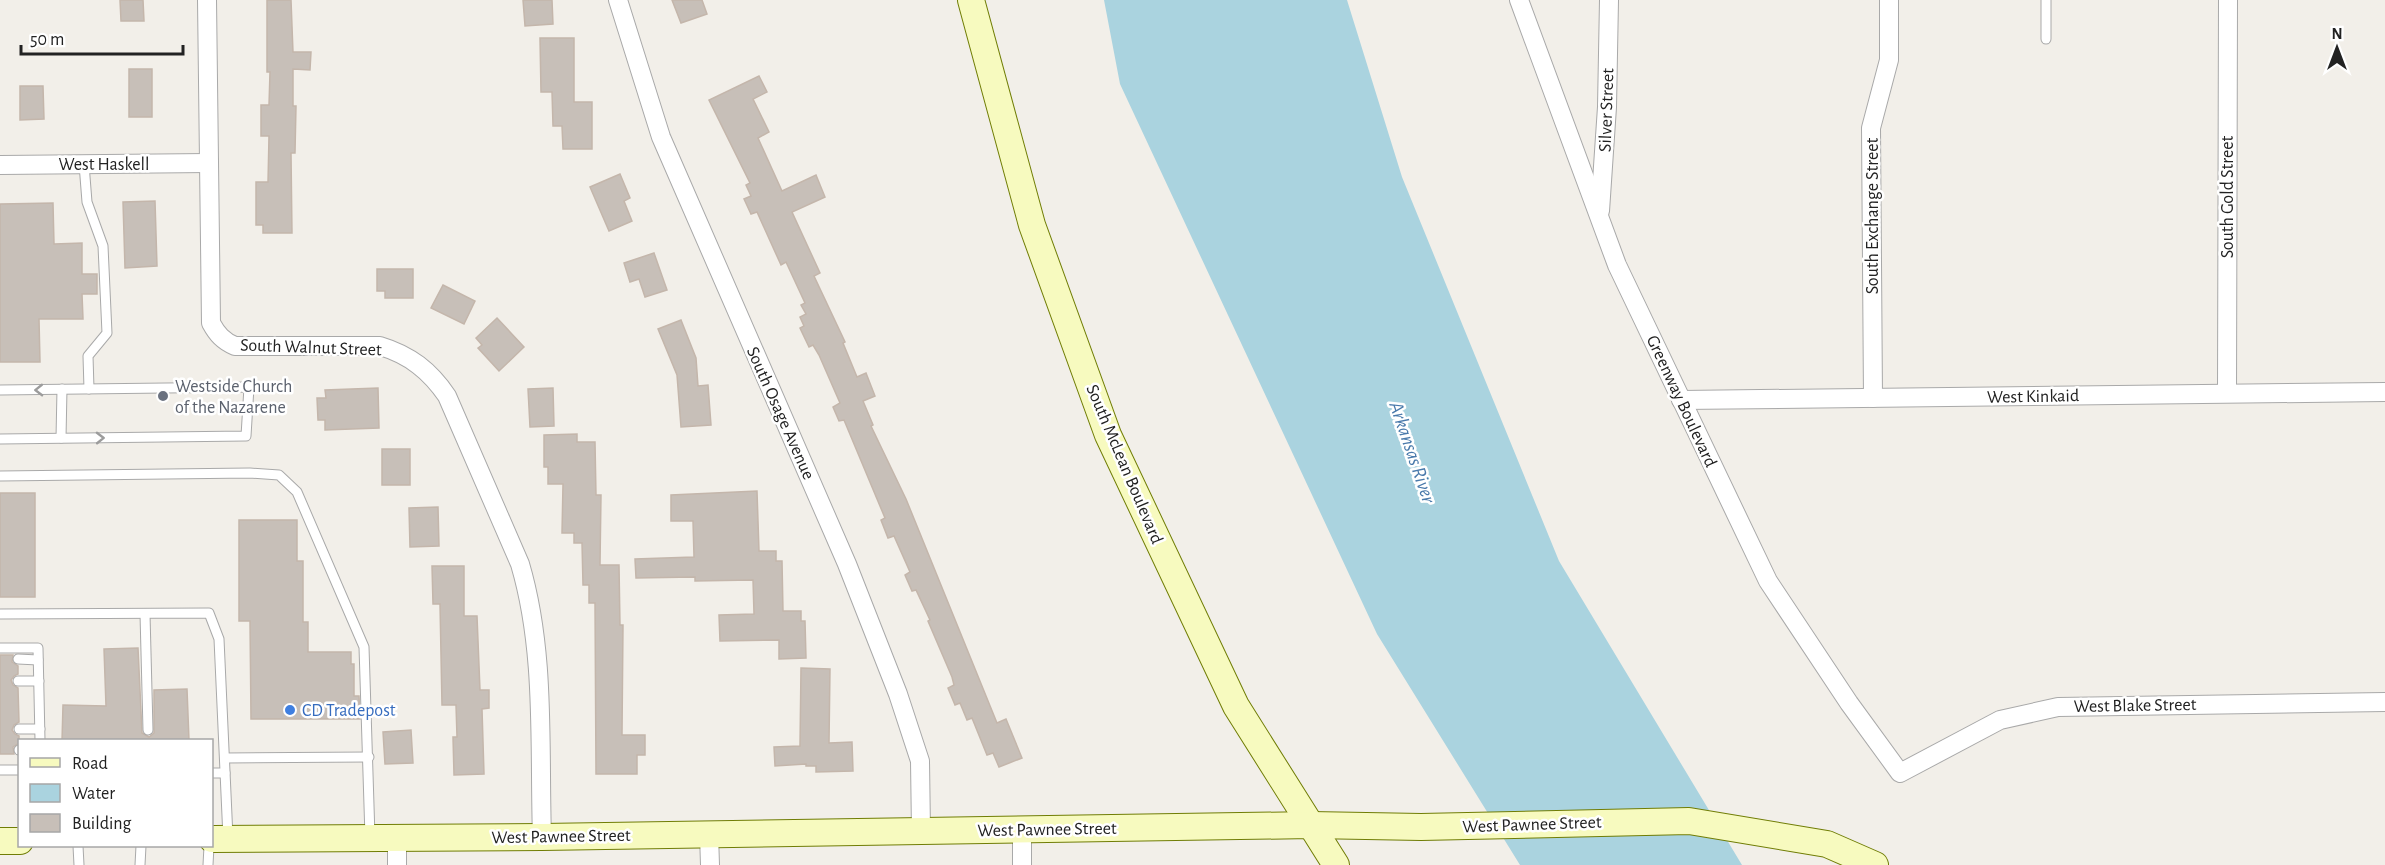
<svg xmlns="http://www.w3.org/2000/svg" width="2385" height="865" viewBox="0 0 2385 865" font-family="'Alegreya Sans',sans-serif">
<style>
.water{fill:#aad3df}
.building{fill:#c7bfb8;stroke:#c4b6ab;stroke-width:1.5}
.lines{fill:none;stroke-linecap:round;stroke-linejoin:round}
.lane-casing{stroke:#a9a9a9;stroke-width:11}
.street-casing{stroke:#a9a9a9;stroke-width:20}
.secondary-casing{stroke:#707d05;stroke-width:28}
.lane{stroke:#fff;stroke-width:9}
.street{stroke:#fff;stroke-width:18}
.secondary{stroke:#f7fabf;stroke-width:26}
.oneway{stroke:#9c9c9c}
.worship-dot{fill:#6b7280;stroke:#fff;stroke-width:2}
.shop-dot{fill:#3f7fe0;stroke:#fff;stroke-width:2}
.labels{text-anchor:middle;stroke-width:5;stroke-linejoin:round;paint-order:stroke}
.street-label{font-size:18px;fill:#222;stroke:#fff}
.worship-label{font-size:18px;fill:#5b616d;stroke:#fff;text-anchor:start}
.shop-label{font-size:18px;fill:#366cbe;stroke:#fff;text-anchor:start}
.water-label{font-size:20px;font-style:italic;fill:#4a7aab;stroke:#fff}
</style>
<rect width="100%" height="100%" fill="#f2efe9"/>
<path class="water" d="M1104,0h243l55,177 157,384 183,304h-222l-143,-231 -257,-550z"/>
<g class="building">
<path d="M120,0h23l1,21h-23z"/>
<path d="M267,0h24l2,52h18l-1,18 -17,-1v37h3l-1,47h-4l1,80h-29v-8h-7v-43h12l1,-46h-8v-31h8l1,-33h-3z"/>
<path d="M523,0h29l1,24 -28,2z"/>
<path d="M672,0h30l5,14 -26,9z"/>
<path d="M540,38h34v64h18v47h-29l-1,-23h-9l-1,-34h-11z"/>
<rect x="129" y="69" width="23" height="48"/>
<path d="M759,76l8,16 -14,7 16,33 -11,6 24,53 34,-16 9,22 -33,15 28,61 -6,3 31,66 -2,1 14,34 9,-4 9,23 -12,5 10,24 -2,1 35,73 91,224 9,-4 16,39 -23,9 -6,-14 -6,2 -15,-37 -5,2 -7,-17 -5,2 -7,-17 6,-3 -2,-8 -24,-56 2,-1 -14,-30 -4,1 -7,-16 5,-3 -16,-36 -6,2 -7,-18 4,-2 -41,-98 -5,1 -6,-14 7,-4 -21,-48 -6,-10 -4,2 -9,-19 4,-2 -4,-9 6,-3 -5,-9 4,-2 -19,-41 -5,3 -24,-53 -6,2 -7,-15 7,-3 -5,-11 4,-2 -41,-83z"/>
<path d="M20,86h23l1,33 -24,1z"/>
<path d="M620,174l10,24 -6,3 8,20 -23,10 -19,-44z"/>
<path d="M155,201l2,65 -32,2 -2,-66z"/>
<path d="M53,203l1,41 28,-1v31h15v20h-15l1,25h-44l1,43h-40v-158z"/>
<path d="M654,253l13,37 -22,7 -6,-18 -9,3 -6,-19z"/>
<path d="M377,269h36v29h-28v-7h-8z"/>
<path d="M443,285l32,16 -11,23 -33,-16z"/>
<path d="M497,318l27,29 -25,24 -21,-23 4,-3 -6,-7z"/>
<path d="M681,320l15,38 2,28 10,-1 3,40 -30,2 -4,-52 -19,-46z"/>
<path d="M378,388l1,40 -54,2v-10h-7l-1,-22h9l-1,-8z"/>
<path d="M553,388l1,38 -24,1 -2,-38z"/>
<path d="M577,434v8h18l1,53h5l-1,70h19l1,60h3l-1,110h23v20h-8v19h-41l-1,-171h-6v-18h-6l-1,-42h-8v-10h-12l1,-49h-15v-17h-4v-32z"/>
<rect x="382" y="449" width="28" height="36"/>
<path d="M757,491l2,60h17v10h6l1,50h18v10h4l1,37 -27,1v-19l-59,1 -1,-26 35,-1 -1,-34 -58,1v-4l-59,1 -1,-19 59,-2 -1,-36h-22v-26z"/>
<rect x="0" y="493" width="35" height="104"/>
<path d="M438,507l1,39 -29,1 -1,-39z"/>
<path d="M239,520h58v41h6v61h5v30h43v12h3v32h5l1,23h-109l-1,-98h-11z"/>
<path d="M432,566h32v50h13l3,74h9v18l-7,1 2,65 -30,1 -1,-38h4l-1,-32h-14l-2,-101h-7z"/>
<path d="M138,648l4,85 7,4 5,-4v-43l33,-1 2,51 -127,1 1,-36 43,1 -2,-57z"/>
<path d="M0,655h13l-1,7 6,4v8l-4,2 -3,4 2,5 5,3 1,34 -5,3 -2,5 3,4 4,2v7l-6,4 1,7h-14z"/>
<path d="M801,668l29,1 -1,74 23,-1 1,29 -37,1v-6h-10v-2l-31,2 -1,-19 26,-1z"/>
<path d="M411,730l2,33 -28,1 -2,-32z"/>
</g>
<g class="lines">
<defs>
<g id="lane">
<path d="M2046,39v-39"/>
<path d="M84,164l3,38 16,44 4,87 -19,23 1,33"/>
<path d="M0,390l249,-3 -3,49 -246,3"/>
<path d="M61,438l1,-49"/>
<path d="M0,476l250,-3 29,2 18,17 67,155 6,190"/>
<path d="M0,614l209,-1 10,26 9,199"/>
<path d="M145,614l3,116"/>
<path d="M0,648h38l2,92"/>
<path d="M18,659l20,1"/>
<path d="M18,681h21"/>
<path d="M19,729h21"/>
<path d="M19,750h1"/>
<path d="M225,758l144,-1"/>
<path d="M0,770h20"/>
<path d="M212,773h13"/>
<path d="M78,846l1,19"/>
<path d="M140,865l1,-19"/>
<path d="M208,865l1,-19"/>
</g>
<g id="street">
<path d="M207,0l4,323c6,11 12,18 24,23h145c30,9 50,25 67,50l73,168c26,88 19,182 22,273"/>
<path d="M618,0l43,137 186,427 51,130 22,67 1,70"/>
<path d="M1519,0l98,265 151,316 81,122 51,70 100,-53 58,-13 327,-5"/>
<path d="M0,165l209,-2"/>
<path d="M1600,211l7,-104 2,-107"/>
<path d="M2227,393l1,-393"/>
<path d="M1873,398l-2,-270 18,-68v-60"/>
<path d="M1681,400l704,-8"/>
<path d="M709,834l1,31"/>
<path d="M397,837v28"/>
<path d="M1022,865v-36"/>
</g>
<g id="secondary">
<path d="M971,0l61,225 76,210 128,271 100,159"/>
<path d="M212,839l330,-2 769,-12 110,2 268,-6 138,23 48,21"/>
<path d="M0,841h20"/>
</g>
</defs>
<use href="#lane" class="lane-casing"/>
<use href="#street" class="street-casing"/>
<use href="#secondary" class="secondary-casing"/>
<use href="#lane" class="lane"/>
<use href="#street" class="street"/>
<use href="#secondary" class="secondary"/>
</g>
<defs><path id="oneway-chevron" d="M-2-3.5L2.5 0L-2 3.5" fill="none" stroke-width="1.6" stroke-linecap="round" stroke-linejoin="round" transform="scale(1.5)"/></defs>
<g class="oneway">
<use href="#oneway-chevron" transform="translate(39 390) rotate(179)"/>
<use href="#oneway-chevron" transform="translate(100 438) rotate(-1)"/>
</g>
<circle class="worship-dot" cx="163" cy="396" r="6"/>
<circle class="shop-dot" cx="290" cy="710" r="6"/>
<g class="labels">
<g class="street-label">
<text transform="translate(1606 110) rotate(-88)" y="6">Silver Street</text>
<text x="104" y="170">West Haskell</text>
<text transform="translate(2227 197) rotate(-90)" y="6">South Gold Street</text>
<text transform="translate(1872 216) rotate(-90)" y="6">South Exchange Street</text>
<text transform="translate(311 347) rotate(2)" y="6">South Walnut Street</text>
<text transform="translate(2033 396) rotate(-1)" y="6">West Kinkaid</text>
<text transform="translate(1682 401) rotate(65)" y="6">Greenway Boulevard</text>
<text transform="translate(781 413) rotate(66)" y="6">South Osage Avenue</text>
<text transform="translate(1125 464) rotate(67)" y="6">South McLean Boulevard</text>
<text transform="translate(2135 705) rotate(-1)" y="6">West Blake Street</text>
<text transform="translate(1532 824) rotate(-2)" y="6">West Pawnee Street</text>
<text transform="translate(1047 829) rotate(-1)" y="6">West Pawnee Street</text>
<text transform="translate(561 836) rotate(-1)" y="6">West Pawnee Street</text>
</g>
<g class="worship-label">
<text x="175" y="392">Westside Church<tspan x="175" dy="21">of the Nazarene</tspan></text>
</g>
<g class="shop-label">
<text x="302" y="716">CD Tradepost</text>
</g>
<g class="water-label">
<text transform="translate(1413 452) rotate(71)" y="7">Arkansas River</text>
</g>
</g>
<rect x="18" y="739" width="195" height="108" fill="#ffffff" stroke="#a7a7a7" stroke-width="1.5"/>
<rect x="30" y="758" width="30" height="9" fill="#f7fabf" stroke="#a7a7a7" stroke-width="1.5"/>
<text x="72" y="769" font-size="18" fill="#222222">Road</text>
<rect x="30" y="784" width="30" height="18" fill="#aad3df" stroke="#a7a7a7" stroke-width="1.5"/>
<text x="72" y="799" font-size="18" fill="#222222">Water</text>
<rect x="30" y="814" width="30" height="18" fill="#c7bfb8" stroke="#a7a7a7" stroke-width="1.5"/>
<text x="72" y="829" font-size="18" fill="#222222">Building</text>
<g transform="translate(2337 48)" stroke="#ffffff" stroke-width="4.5" paint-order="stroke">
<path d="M0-4.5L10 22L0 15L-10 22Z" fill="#222222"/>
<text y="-9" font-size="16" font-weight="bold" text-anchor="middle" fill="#222222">N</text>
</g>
<path d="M21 45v9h162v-9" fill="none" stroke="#222222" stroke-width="3"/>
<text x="30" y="45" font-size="18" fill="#222222" stroke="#ffffff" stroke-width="4.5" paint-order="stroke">50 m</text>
</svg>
